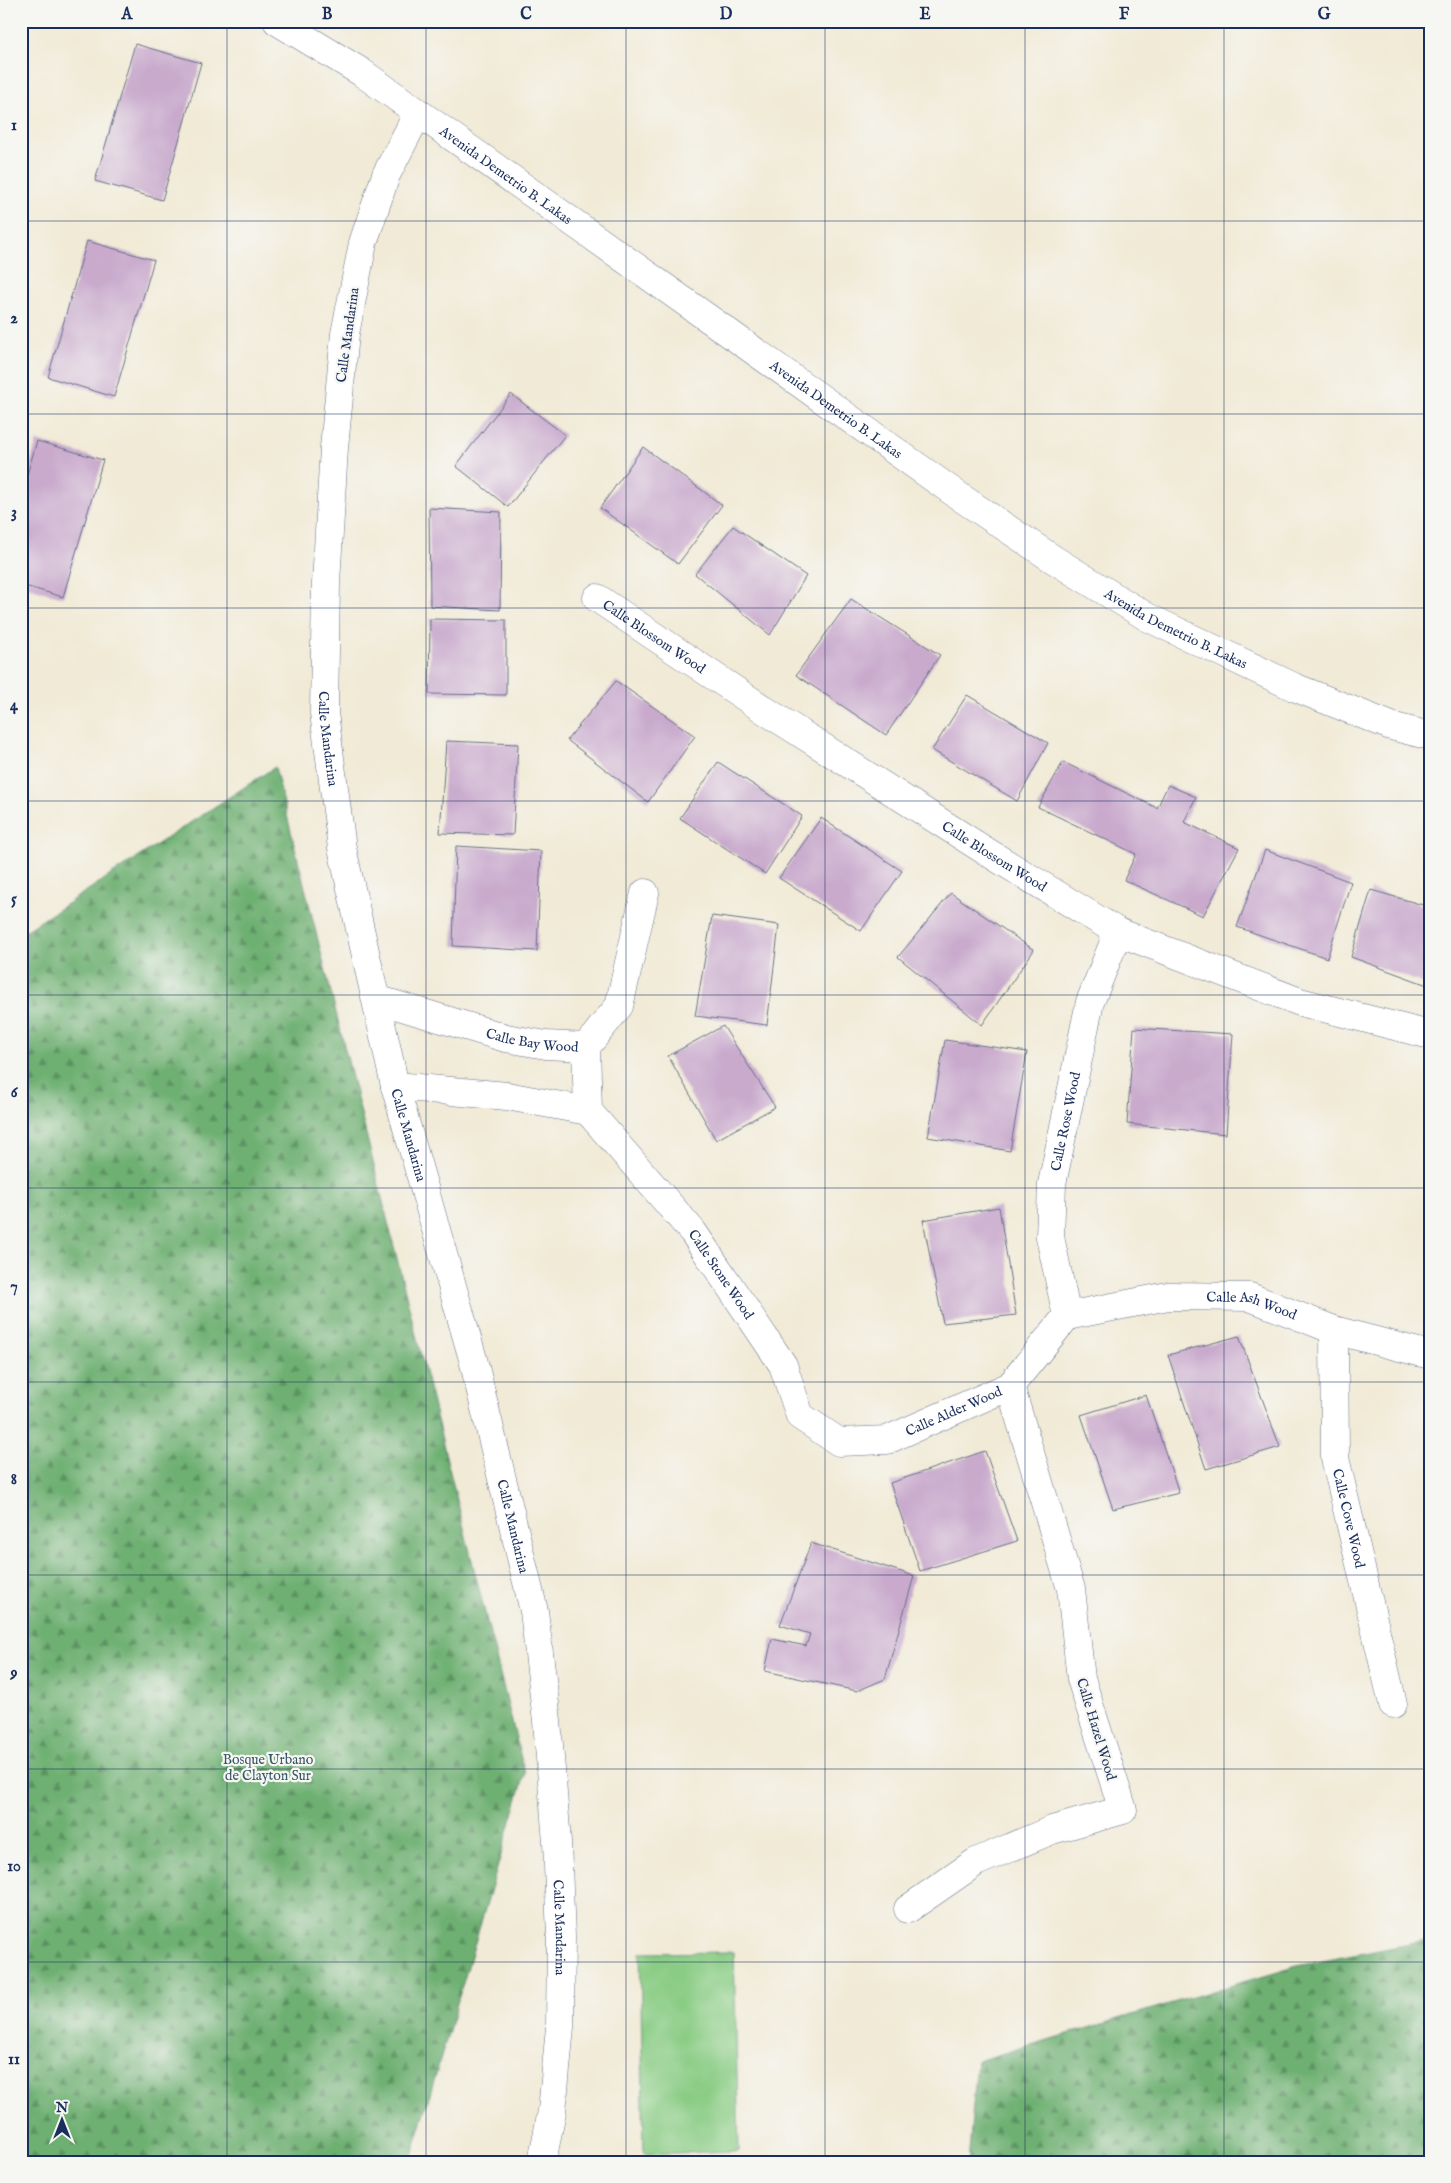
<svg xmlns="http://www.w3.org/2000/svg" width="1451" height="2183" viewBox="0 0 1451 2183" font-family="'IM FELL English',serif">
<style>
.green{fill:#89cc84;stroke:#527e71}
.forest{fill:url(#forest-firs);stroke:#447068}
.building{fill:#c9aacd}
.lines{fill:none;stroke-linecap:round;stroke-linejoin:round}
.street-casing{stroke:#667088;stroke-width:29}
.secondary-casing{stroke:#667088;stroke-width:29}
.street{stroke:#fff;stroke-width:28}
.secondary{stroke:#fff;stroke-width:28}
.grid{fill:none;stroke:#1b2f5e;stroke-width:1;stroke-opacity:0.55}
.labels{text-anchor:middle;stroke-width:4.5;stroke-linejoin:round;paint-order:stroke}
.street-label{font-size:14px;fill:#1b2f5e;stroke:#f6f6f2}
.park-label{font-size:14px;fill:#365668;stroke:#f6f6f2}
.neatline{fill:none;stroke:#1b2f5e;stroke-width:2}
.grid-label{font-size:16px;text-anchor:middle;font-weight:bold;fill:#1b2f5e}
</style>
<defs>
<pattern id="forest-firs" width="22" height="20" patternUnits="userSpaceOnUse" patternTransform="scale(1.25)"><rect width="22" height="20" fill="#6eb072"/><path d="M5 1l3.5 6h-7zM16 11l3.5 6h-7z" fill="#5a9061"/></pattern>
</defs>
<rect width="100%" height="100%" fill="#f6f6f2"/>
<filter id="ink" filterUnits="userSpaceOnUse"><feTurbulence type="fractalNoise" baseFrequency=".02" numOctaves="2"/><feDisplacementMap in="SourceGraphic" scale="10" xChannelSelector="R" yChannelSelector="G"/><feConvolveMatrix kernelMatrix="1 2 1 2 8 2 1 2 1" color-interpolation-filters="sRGB"/></filter>
<filter id="wash" filterUnits="userSpaceOnUse"><feTurbulence type="fractalNoise" baseFrequency=".0096" numOctaves="4" result="noise"/><feDisplacementMap in="SourceGraphic" scale="20" xChannelSelector="R" yChannelSelector="G"/><feGaussianBlur stdDeviation="1.12" result="paint"/><feColorMatrix in="noise" values="0 0 0 0 0 0 0 0 0 0 0 0 0 0 0 0 0 1.4 0 .05"/><feComposite in="paint" operator="in"/></filter>
<g filter="url(#wash)">
<rect width="100%" height="100%" fill="#f1ead6"/>
<path class="green" d="M734,1952l5,199 -95,3 -4,-201z"/>
<g class="forest">
<path d="M275,767l250,1007 -115,388h-389v-1228z"/>
<path d="M1430,1940v222h-462l9,-101 320,-95z"/>
</g>
<g id="blocks">
<g class="building">
<path d="M135,44l66,19 -39,137 -67,-19z"/>
<path d="M87,241l67,19 -40,137 -66,-20z"/>
<path d="M511,394l54,41 -57,72 -52,-41z"/>
<path d="M37,441l66,19 -40,137 -42,-12v-90z"/>
<path d="M643,447l79,58 -44,59 -78,-56z"/>
<path d="M429,508l72,4 -1,98 -70,-4z"/>
<path d="M733,526l73,50 -36,59 -75,-61z"/>
<path d="M851,599l89,56 -54,80 -90,-60z"/>
<path d="M430,619l76,1v75l-77,-1z"/>
<path d="M616,681l79,55 -47,66 -81,-62z"/>
<path d="M967,695l81,48 -31,58 -85,-51z"/>
<path d="M446,741l72,3 -5,91 -73,-2z"/>
<path d="M718,762l84,54 -37,58 -85,-56z"/>
<path d="M1063,762l94,46 11,-23 28,12 -12,25 55,26 -36,68 -79,-36 12,-26 -98,-47z"/>
<path d="M821,818l81,53 -41,60 -82,-53z"/>
<path d="M456,846l85,5 -4,100 -84,-5z"/>
<path d="M1265,850l86,32 -24,76 -90,-31z"/>
<path d="M1371,890l59,17v79l-79,-29z"/>
<path d="M951,893l83,57 -52,75 -84,-68z"/>
<path d="M712,916l67,9 -12,100 -72,-9z"/>
<path d="M723,1026l52,81 -59,33 -48,-84z"/>
<path d="M1134,1028l99,6 -7,100 -99,-10z"/>
<path d="M945,1040l82,12 -17,99 -82,-14z"/>
<path d="M999,1207l17,108 -73,8 -20,-103z"/>
<path d="M1239,1336l41,111 -74,22 -38,-114z"/>
<path d="M1146,1395l33,98 -66,16 -32,-94z"/>
<path d="M985,1451l32,90 -97,30 -30,-88z"/>
<path d="M811,1543l103,33 -29,103 -28,12 -92,-20 7,-32 34,7 4,-12 -30,-9z"/>
</g>
</g>
</g>
<g filter="url(#ink)">
<use href="#blocks" fill-opacity="0" stroke="#667088" stroke-width="1"/>
<g class="lines">
<defs>
<g id="street">
<path id="s1" d="M418,113l-32,62 -23,68 -18,91 -11,114 -8,135 -2,130 18,135 53,238 78,273 61,252 13,110 10,121 4,94 -1,91 -8,84 -10,51"/>
<path id="s2" d="M597,598l172,115 215,137 134,82 182,70 130,33"/>
<path id="s3" d="M376,999l130,39 40,7 40,2"/>
<path id="s4" d="M586,1047l2,64 105,121 90,133 17,51 39,26 48,-2 123,-54 57,-70"/>
<path d="M586,1047l33,-41 26,-113"/>
<path d="M395,1086l112,10 81,15"/>
<path id="s5" d="M1067,1316l-17,-79 2,-53 38,-182 28,-70"/>
<path id="s6" d="M1067,1316l101,-20 82,1 84,33 96,25"/>
<path id="s7" d="M1334,1330l1,128 58,246"/>
<path d="M908,1909l68,-47 76,-32 71,-20 -42,-131 -10,-90 -61,-203"/>
</g>
<g id="secondary">
<path id="s8" d="M277,21l84,51 602,427 90,60 94,58 147,70 97,39 39,10"/>
</g>
</defs>
<use href="#street" class="street-casing"/>
<use href="#secondary" class="secondary-casing"/>
<use href="#street" class="street"/>
<use href="#secondary" class="secondary"/>
</g>
</g>
<path class="grid" d="M227,21v2141M426,21v2141M626,21v2141M825,21v2141M1025,21v2141M1224,21v2141M21,221h1409M21,414h1409M21,608h1409M21,801h1409M21,995h1409M21,1188h1409M21,1382h1409M21,1575h1409M21,1769h1409M21,1962h1409"/>
<g class="labels">
<g class="street-label">
<text dy="5" stroke="none"><textPath href="#s8" startOffset="276">Avenida Demetrio B. Lakas</textPath></text>
<text transform="translate(347 335) rotate(-82)" y="5">Calle Mandarina</text>
<text dy="5" stroke="none"><textPath href="#s8" startOffset="681">Avenida Demetrio B. Lakas</textPath></text>
<text dy="5" stroke="none"><textPath href="#s8" startOffset="1086">Avenida Demetrio B. Lakas</textPath></text>
<text dy="5" stroke="none"><textPath href="#s2" startOffset="69">Calle Blossom Wood</textPath></text>
<text dy="5" stroke="none"><textPath href="#s1" startOffset="640">Calle Mandarina</textPath></text>
<text dy="5" stroke="none"><textPath href="#s2" startOffset="474">Calle Blossom Wood</textPath></text>
<text dy="5" stroke="none"><textPath href="#s3" startOffset="162">Calle Bay Wood</textPath></text>
<text dy="5" stroke="none"><textPath href="#s5" startOffset="198">Calle Rose Wood</textPath></text>
<text dy="5" stroke="none"><textPath href="#s1" startOffset="1045">Calle Mandarina</textPath></text>
<text dy="5" stroke="none"><textPath href="#s4" startOffset="275">Calle Stone Wood</textPath></text>
<text dy="5" stroke="none"><textPath href="#s6" startOffset="188">Calle Ash Wood</textPath></text>
<text dy="5" stroke="none"><textPath href="#s4" startOffset="606">Calle Alder Wood</textPath></text>
<text dy="5" stroke="none"><textPath href="#s7" startOffset="190">Calle Cove Wood</textPath></text>
<text dy="5" stroke="none"><textPath href="#s1" startOffset="1450">Calle Mandarina</textPath></text>
<text transform="translate(1097 1729) rotate(73)" y="5">Calle Hazel Wood</text>
<text dy="5" stroke="none"><textPath href="#s1" startOffset="1855">Calle Mandarina</textPath></text>
</g>
<g class="park-label">
<text x="268" y="1764">Bosque Urbano<tspan x="268" dy="16">de Clayton Sur</tspan></text>
</g>
</g>
<rect width="1451" height="2183" fill="none" stroke="#f6f6f2" stroke-width="55"/>
<g transform="translate(62 2120)" stroke="#f6f6f2" stroke-width="4" paint-order="stroke">
<path d="M0-4L9 19L0 12L-9 19Z" fill="#1b2f5e"/>
<text y="-8" font-size="14" font-weight="bold" text-anchor="middle" fill="#1b2f5e">N</text>
</g>
<rect x="28" y="28" width="1396" height="2128" class="neatline"/>
<g class="grid-label">
<text x="127" y="19">A</text>
<text x="327" y="19">B</text>
<text x="526" y="19">C</text>
<text x="726" y="19">D</text>
<text x="925" y="19">E</text>
<text x="1124" y="19">F</text>
<text x="1324" y="19">G</text>
<text x="14" y="130">1</text>
<text x="14" y="323">2</text>
<text x="14" y="517">3</text>
<text x="14" y="710">4</text>
<text x="14" y="904">5</text>
<text x="14" y="1097">6</text>
<text x="14" y="1291">7</text>
<text x="14" y="1484">8</text>
<text x="14" y="1678">9</text>
<text x="14" y="1871">10</text>
<text x="14" y="2064">11</text>
</g>
</svg>
